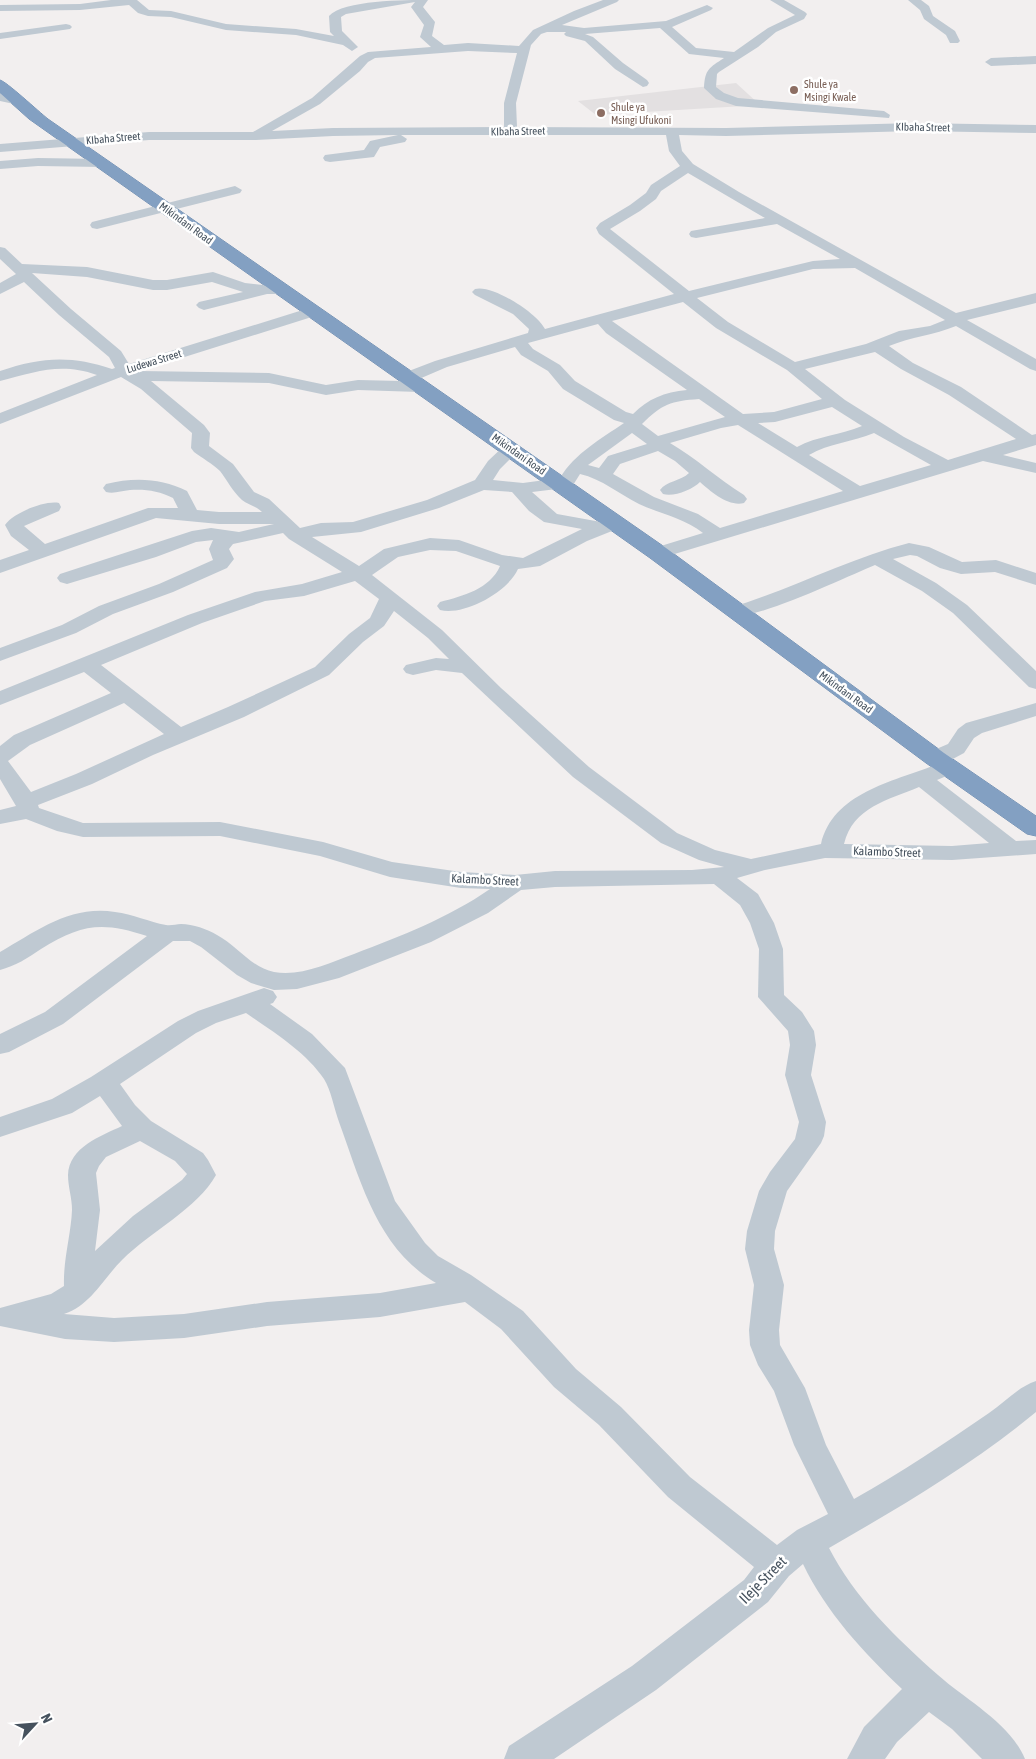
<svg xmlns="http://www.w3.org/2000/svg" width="1036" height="1759" viewBox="0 0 1036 1759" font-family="'Asap Condensed',sans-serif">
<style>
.education{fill:#e3e0e1}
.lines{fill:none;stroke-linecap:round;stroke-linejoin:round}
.highway-casing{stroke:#6e8bae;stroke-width:1}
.minor{fill:#bfc9d2;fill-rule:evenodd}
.highway{fill:#83a0c2;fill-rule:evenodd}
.education-dot{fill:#8d6e63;stroke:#fff;stroke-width:2}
.labels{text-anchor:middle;stroke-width:5;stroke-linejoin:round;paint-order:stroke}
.far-education-label{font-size:11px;fill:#785e54;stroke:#fff;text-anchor:start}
.far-street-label{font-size:11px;fill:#46525e;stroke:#fff}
.street-label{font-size:12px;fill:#46525e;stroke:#fff}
.near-street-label{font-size:15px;fill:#46525e;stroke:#fff}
</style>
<rect width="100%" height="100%" fill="#f2efef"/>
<path class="education" d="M736,83l24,22 -164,10 -18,-14z"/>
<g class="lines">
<defs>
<path id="highway" d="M0,80c6,1 39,32 48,39l618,429 278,205 92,63v20l-9,-2 -101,-71 -276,-205 -621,-439 -29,-26z"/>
</defs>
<use href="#highway" class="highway-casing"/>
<g class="minor">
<path d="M111,0h26l12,10 22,1 55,13 70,5 38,7 -4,-4 -1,-16c14,-16 77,-16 99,-16l-5,7 12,15 -3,14 12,9 24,-2 51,3 14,-16 41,-19 29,-11h16l-2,2 -55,23 22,3 82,-7 41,-16 6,3 -2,2 -39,17 24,21 38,4 34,-24 27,-13 -25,-15h14l21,12 2,2 -3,5 -28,13 -18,15 -39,25 -2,2 -1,13 8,6 14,5 146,13 6,4 -1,3 -153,-12 -20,-7 -12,-11c1,-19 5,-20 20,-30l-35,-4 -29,-26 -75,6 8,3 30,26 24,17 2,3 -2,3 -4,1 -28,-18 -30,-28 -19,-5 -2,-2 2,-2h-19l-6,2 -10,11 -15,58 1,24 209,1 189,-5 121,2v8l-121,-2 -189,5 -47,-1 3,16 11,13 46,28 217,121 80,-20v10l-69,17 69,39v12l-6,-2 -74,-43c-22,9 -45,11 -67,20l24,17 48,24 71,48 4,-1v11l-33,10 33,8v10l-53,-12 -325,98 -7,-2 -3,-4 3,-4 52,-16c-19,-15 -42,-19 -64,-29 -20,-10 -37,-25 -59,-30l-10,16 -6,1 -7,-2 -25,3 25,22 44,8 14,-5 7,2 2,4 -2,4 -35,14 -47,25 -22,3c-10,23 -54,47 -78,41l-3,-4 3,-4c23,-6 50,-13 60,-36l-44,-15 -26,-1 -32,7 -26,18 70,55 59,58 88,79 88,66 38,17 36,9 70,-15c12,-51 71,-62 114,-79l-8,-2 -3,-5 3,-5 21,-9 10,-15 8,-6 70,-20v13l-54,17 -8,5 -10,15 -15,8 7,1 3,5 -3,5 -19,8 79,61 20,-1v14l-84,6 -127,-2 -60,12 -28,8 21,16 16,29 9,26 1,46 18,17 12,19 2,14 -5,30 15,47 -2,14 -3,7 -34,48 -12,40 -1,18 10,36 -5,45 1,15 25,43 21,57 28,54c47,-26 91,-56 135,-86 16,-11 29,-26 47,-32v31c-64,53 -136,95 -207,136 25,49 68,91 109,127 28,25 72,48 87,84h-43l-30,-30 -23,-17 -32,30 -12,17h-38l17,-32 38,-38c-39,-37 -76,-77 -99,-125l-14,12 -21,26 -112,88 -102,69h-50l5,-13 123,-80 112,-86 10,-13 -86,-70 -69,-72 -45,-38 -53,-58 -36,-27 -85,15 -113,9 -83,12 -70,4 -49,-3 -65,-13v-18l51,-14 13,-8c-1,-26 7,-51 8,-76 0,-12 -4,-23 -4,-35 1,-28 33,-39 54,-49l-22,-30 -28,17 -72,24v-20l52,-18 39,-22 87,-56 20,-10 66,-23 9,3 4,6 -4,6 -3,1 42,30 33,34 50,133 30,42 13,13 33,19 52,36 53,58 45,38 69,70 87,68 20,-15 31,-16 -34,-69 -20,-54 -16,-26 -8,-20 -1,-15 5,-45 -9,-36 2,-18 12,-40 11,-19 25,-33 4,-17 -14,-47 5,-30 -2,-14 -30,-34 1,-48 -9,-26 -10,-18 -26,-21 -159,3 -34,3 -33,23 -57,29 -92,36 -42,11 -23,1 -23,-7 -14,-8 -36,-28 -11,-6h-17l-110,83 -54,28 -9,2v-20l45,-22 102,-76c-45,-15 -66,-12 -106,13 -13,9 -26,17 -41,21v-18c37,-21 70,-47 115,-40 18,2 34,10 51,13 5,1 10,-1 15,-1 12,0 26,5 36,11 19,10 35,33 57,37 26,5 55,-9 80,-18 47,-18 94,-36 136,-65l-29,-1 -71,-11 -70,-21 -100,-20 -137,1 -26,-6 -31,-12 -26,5v-14l16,-4 -16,-27v-33l14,-11 97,-42 -27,-21 -84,33v-14l188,-76 67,-23 47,-8 40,-12 -53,-33 -6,-6 -50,11 -4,5 5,10 -7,9 -54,24 -60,22 -37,19 -76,28v-13l62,-23 37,-19 60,-22 54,-24 -4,-11 4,-9 -17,2 -40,15 -89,27 -7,-2 -3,-4 3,-4 132,-43 19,-3 28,4 35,-8h-55l-63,-6 -156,55v-13l29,-10 -18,-14 -6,-11c8,-12 40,-25 54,-22l2,4 -2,4 -35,15 21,18 103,-36h30l-5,-10c-14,-7 -27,-9 -43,-8 -9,1 -16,4 -24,2l-3,-4 3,-4c28,-7 55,-6 81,7l10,19 22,2h43c-6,-6 -14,-7 -20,-12 -9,-8 -15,-20 -22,-29 -7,-7 -18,-13 -26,-19l-3,-4 1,-15 -51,-44 -20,-12 -121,47v-11l97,-38c-37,-13 -61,-3 -97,6v-10c41,-14 71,-16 112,-2l3,-1 -6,-11 -50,-42 -35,-33 -24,12v-11l16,-9 -16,-15v-12l5,1 17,16 65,3 66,13h14l46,-8 32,11 43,5 3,3 -3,3h-21l-63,16 -5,-2 -3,-3 3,-3 44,-10 -31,-10 -45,8h-14l-66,-13 -55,-4 39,36 50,42 8,13 177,-55h12l2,3 -2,3 -178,56 129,2 57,12 32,-5 43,1 -2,-3 2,-4 34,-13 93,-28 1,-4 -16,-15 -38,-19 -3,-3 3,-3c17,-5 62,24 70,40l129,-35 -75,-60 -3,-6 4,-5 30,-18 16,-12 5,-8 29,-19 -11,-15 -3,-16h-265l6,4 -2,3 -25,5 -6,10 -44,5 -5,-1 -2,-3 2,-3 39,-5 6,-9 28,-6 -65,1 -77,4h-107l-149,12v-8l149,-12h104l59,-34 48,-42 8,-4 63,-5 -11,-10 4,-12 -13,-18 4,-5 -69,12 -5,3 1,14 16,16 -6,4 -9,-6 -47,-10 -70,-5 -55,-13 -23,-1 -10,-3 -9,-8 -49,5 -80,1v-6l80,-1zM468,51l49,2 -13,50v24l-171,1 -61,3 48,-27 40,-33 8,-9 7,-4zM688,173l77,45 -74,13 -2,3 2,3 5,1 81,-14 63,35 -27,2 -124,30 -79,-62 30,-18 16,-12 5,-8zM855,268l90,52 -15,6 -31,5 -33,13 -71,18 -67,-40 -31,-24 116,-29zM683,302l33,26 71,42 35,29 -48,13 -31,2 -131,-93zM598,324l8,9 81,57c-23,2 -39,9 -54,24l-7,-2 -51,-31 -15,-16 -27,-16 -5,-6zM515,347l6,8 27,16 15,18 51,31 10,3c-23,16 -49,30 -64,55l-37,5 -30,-3 7,-11 20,-20 -3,-4 -6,-1 -6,1 -17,16 -13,19 -48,20 -74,22 -32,1 -21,5 -31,-29 -15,-7 -21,-28 -24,-18 1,-13 -6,-8 -53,-44 118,2 57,12 32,-5 61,2 6,-1 2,-4 -2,-4 -13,-1 35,-15zM875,352l26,17 48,26 67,44 -68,21 -44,-23 -59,-37 -40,-31zM699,399l26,18 -67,19 -16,-12c20,-20 29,-23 57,-25zM832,407l30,19c-21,9 -45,10 -65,21l-39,-24 17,-1zM738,425l105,66 -123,37 -22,-14 -44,-17 -41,-23 7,-10 38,-13 17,10 14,12c-8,8 -23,8 -29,17l3,4c11,3 29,-4 37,-12 11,10 29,25 44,21l3,-4 -3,-4c-26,-16 -48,-37 -74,-52l51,-15zM632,433l15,11 -39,12 -9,12 -11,-3zM874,433l57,32 -71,21 -51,-31c20,-12 44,-13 65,-22zM484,490l28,2 17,19 15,11 38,7 -59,29 -21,-3 -43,-15 -29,-2 -46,11 -25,17 -47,-29 49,-5 78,-24zM355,581l24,18 -9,19 -21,16 -34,33 -87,40 -47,20 -80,-62 101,-42 63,-22 39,-5zM394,611l34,27 21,21 -13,-1 -30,7 -3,4 3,4 7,2 23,-5 26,3 111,104 88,66 38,17 25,7 -32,3 -137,1 -40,4 -54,-3 -69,-10 -69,-20 -103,-20 -137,1 -44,-15 -1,-3 54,-21 61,-29 91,-38 85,-42 34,-33 21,-16zM124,703l40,31 -88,40 -45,18 -23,-31 22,-16zM919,787l70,56 -37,3 -108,-2c9,-37 44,-44 75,-57zM246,1013c26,18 60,39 78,66 7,11 10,29 15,43 22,60 38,126 97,161l-56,10 -113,9 -83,12 -70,4 -50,-4c27,-9 39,-35 58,-54 28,-28 76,-52 94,-85l-8,-15 -5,-7 -52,-32 -16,-16 -15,-21 76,-51 20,-10zM140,1141l35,20 12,13 -5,6 -49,36 -38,35 5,-41 -4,-37 3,-7 7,-9z"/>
<path d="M908,0h13l8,6 4,10 22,15 5,10 -2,2h-8l-4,-8 -22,-16 -4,-9z"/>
<path d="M66,24l4,1 2,2 -2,2 -70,10v-6z"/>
<path d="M1036,56v8l-45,2 -6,-4 6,-4z"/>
<path d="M0,93l18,4 2,3 -6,4 -14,-3z"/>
<path d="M38,158l64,1 7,4 -7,4 -64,-1 -38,3v-8z"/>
<path d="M235,186l7,4 -2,3 -143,36 -5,-1 -2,-3 2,-3z"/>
<path d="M909,543l20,4 33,15 34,-2 40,13v12l-41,-13 -34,2 -21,-6 -23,-12 -7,-1 -17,4 43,24 31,22 69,66v18l-7,-2 -76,-74 -31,-22 -47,-26c-27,11 -122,57 -146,51l-3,-4 3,-4c61,-18 118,-49 180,-65z"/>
</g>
<use href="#highway" class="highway"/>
</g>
<g class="education-dot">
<circle cx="794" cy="90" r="5"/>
<circle cx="601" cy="113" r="5"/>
</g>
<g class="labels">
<g class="far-education-label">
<text x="804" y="88">Shule ya<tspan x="804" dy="13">Msingi Kwale</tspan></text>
<text x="611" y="111">Shule ya<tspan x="611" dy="13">Msingi Ufukoni</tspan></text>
</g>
<g class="far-street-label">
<text transform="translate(923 127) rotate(1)" y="4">KIbaha Street</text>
<text transform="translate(518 131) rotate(-1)" y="4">KIbaha Street</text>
<text transform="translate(113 138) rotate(-5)" y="4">KIbaha Street</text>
<text transform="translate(186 223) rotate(36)" y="4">Mikindani Road</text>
<text transform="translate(154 361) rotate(-17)" y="4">Ludewa Street</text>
<text transform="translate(519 454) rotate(35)" y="4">Mikindani Road</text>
<text transform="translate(846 692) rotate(36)" y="4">Mikindani Road</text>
</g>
<g class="street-label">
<text transform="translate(887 852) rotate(2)" y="4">Kalambo Street</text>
<text transform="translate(485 880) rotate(3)" y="4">Kalambo Street</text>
</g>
<g class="near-street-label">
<text transform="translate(763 1580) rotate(-45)" y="5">Ileje Street</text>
</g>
</g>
<g transform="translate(35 1724) rotate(64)" stroke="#ffffff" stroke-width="4" paint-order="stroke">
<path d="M0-4L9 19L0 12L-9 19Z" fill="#46525e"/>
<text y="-8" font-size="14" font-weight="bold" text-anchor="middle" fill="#46525e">N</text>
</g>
</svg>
